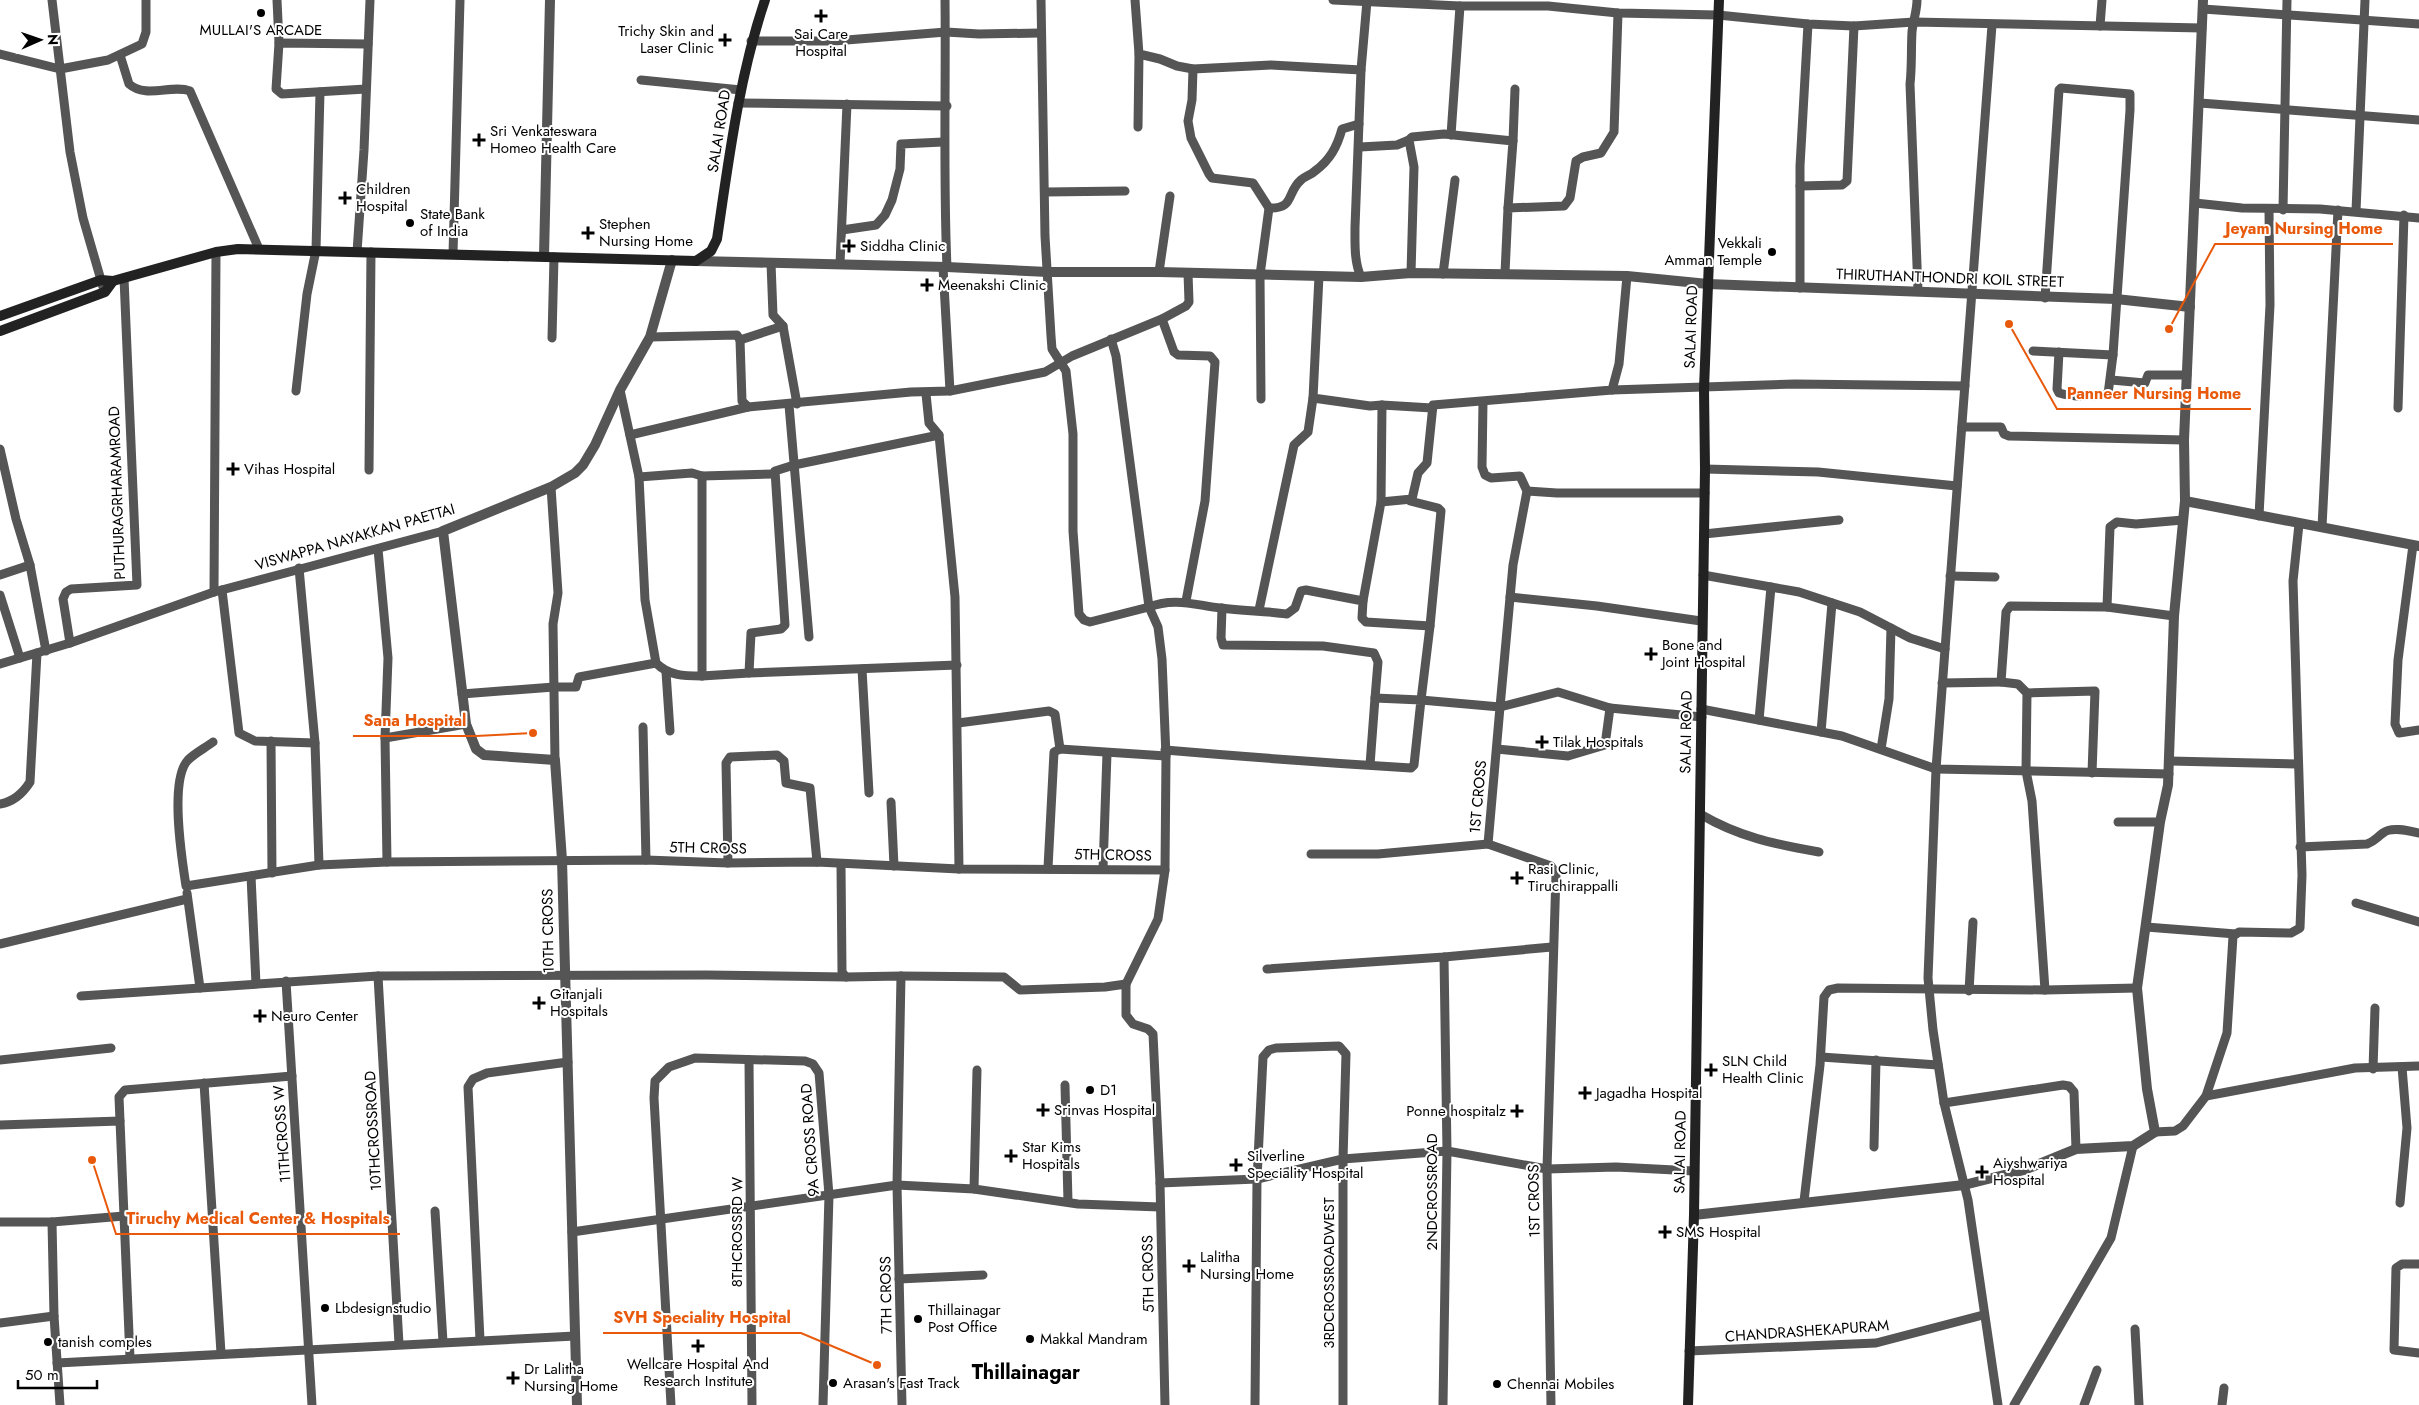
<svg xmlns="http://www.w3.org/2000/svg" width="2419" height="1405" viewBox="0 0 2419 1405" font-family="Jost,sans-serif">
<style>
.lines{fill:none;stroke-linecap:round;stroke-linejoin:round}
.minor{stroke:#555;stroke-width:9}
.tertiary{stroke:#555;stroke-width:10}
.secondary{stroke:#222;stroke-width:10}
.poi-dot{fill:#000;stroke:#fff;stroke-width:2}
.labels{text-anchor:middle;stroke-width:4;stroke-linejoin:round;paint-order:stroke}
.poi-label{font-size:15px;fill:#000;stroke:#fff;text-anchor:start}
.street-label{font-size:15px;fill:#000;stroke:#fff}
.district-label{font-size:20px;font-weight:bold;fill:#000;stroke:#fff}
.leader{fill:none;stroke:#e8590c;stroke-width:2}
.callout-dot{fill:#e8590c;stroke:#fff;stroke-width:2}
.callout-label{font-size:16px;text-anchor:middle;font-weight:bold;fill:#e8590c;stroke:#fff;stroke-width:4;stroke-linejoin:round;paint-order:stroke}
</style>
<rect width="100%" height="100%" fill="#fff"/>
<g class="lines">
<g class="minor">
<path d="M52,0l18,152 13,66 20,69"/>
<path d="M277,0l2,43"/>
<path d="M945,0c1,89 -2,178 2,267"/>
<path d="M1041,0l4,236 6,100 1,13 14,22 7,63v97l6,83 5,6 6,2 59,-15 9,20 4,32 4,97 -1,114 -7,49 -32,65v31l7,9 15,5 5,5 7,149 5,222"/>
<path d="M1135,0l4,54 21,5 17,7 16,3 78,-4 90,5"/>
<path d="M1333,0l127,6h88l70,7 100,2 90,9 46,2 60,-4 288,6"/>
<path d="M1917,0c0,11 -4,21 -5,32 -1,17 0,35 -2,52l8,207"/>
<path d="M2203,9l216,15"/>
<path d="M1992,25l-56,744 -8,209 5,52 11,73 24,97 30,205"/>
<path d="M2100,26l2,-26"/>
<path d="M751,41h83l112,-9 33,2 61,-1"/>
<path d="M0,54l60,15 48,-9 34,-16 4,-12v-32"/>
<path d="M120,55l9,29c17,15 43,0 61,7l69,158"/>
<path d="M1193,69l-1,31 -4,21 3,17 18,36 3,4 41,5 16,25 -9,67 1,124"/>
<path d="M641,80l100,10"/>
<path d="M366,89l-84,5 -6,-5 3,-46 89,1"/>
<path d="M738,103l209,3"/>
<path d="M2200,103l219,17"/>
<path d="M1138,127l1,-73"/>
<path d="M1451,135l9,-129"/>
<path d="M1513,141l2,-52"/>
<path d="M1360,147l37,-2 12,-5"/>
<path d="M1800,186l42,-1 5,-4 7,-155"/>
<path d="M1046,192l79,-1"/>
<path d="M2195,203l47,5 78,1 99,9"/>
<path d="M1269,208c26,1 17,-15 32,-28 4,-4 10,-5 14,-9 15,-11 22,-24 27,-42l17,-5"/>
<path d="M2283,210l4,-210"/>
<path d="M2356,211l9,-211"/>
<path d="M842,230l34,-5 9,-10 7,-15 8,-31 1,-25 42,-2"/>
<path d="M357,252l7,-102 6,-150"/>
<path d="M453,254l7,-254"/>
<path d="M771,263l2,52 10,11 14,78"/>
<path d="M840,264l7,-160"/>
<path d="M943,267l7,124"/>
<path d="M1159,272l11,-76"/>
<path d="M1411,273l3,-106 -5,-27 3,-3 32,-3 69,7 -5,67"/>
<path d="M1505,273l3,-65 56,-2 6,-8 6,-37 7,-4 18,-4 13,-21 4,-119"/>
<path d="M1443,274l12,-94"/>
<path d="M1319,276l-6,122 57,8 12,-1 -1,97"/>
<path d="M1361,277c-7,-15 -6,-34 -6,-50l6,-157 6,-69"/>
<path d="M1800,288v-122l8,-142"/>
<path d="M1162,319l12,33 4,3 32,1 5,6 -10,139 -19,100"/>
<path d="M650,337l87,-2 3,5 2,61 6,6 163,-15 39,-1 95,-19 27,-16 90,-37 24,-13 3,-4 -1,-29"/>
<path d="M552,338l2,-81"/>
<path d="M1111,339l5,17 33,251c25,-10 46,-2 72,1 22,3 45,3 66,6l8,-6 6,-17 5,-1 57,11 -1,17 4,4 64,4 -9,74 79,7 -12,137 63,22 5,8 -9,295 4,236"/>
<path d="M740,340l43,-14"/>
<path d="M2033,351l80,4 17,-245v-16l-69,-6 -2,2 -14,208"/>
<path d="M2059,352l-2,37 2,4c14,4 35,5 49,1l5,-39"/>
<path d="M2111,380l34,3 3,-8h39"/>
<path d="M620,390l19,87 6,123 11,63c13,13 28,13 46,13v-200"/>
<path d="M1612,390l183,-6 170,2"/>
<path d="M296,391l11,-97 9,-44 4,-158"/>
<path d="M926,394l3,29 10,12 16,162 4,272"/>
<path d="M1483,402l-1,65 3,8 6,3 29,-2 7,15 -14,74 -13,142 58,-15 52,16"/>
<path d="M789,405l20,232"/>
<path d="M1382,405l50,3"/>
<path d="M2398,408l6,-193"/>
<path d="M1962,427h39l3,7 5,2 175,4"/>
<path d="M630,435l118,-28"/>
<path d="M939,435l-145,30 -19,6 10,154 -4,4 -30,4 -2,40 208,-8"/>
<path d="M0,449l16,70 14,46 16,86"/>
<path d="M1705,469l113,3 139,14"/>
<path d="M369,470l2,-218"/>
<path d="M639,477l53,-4 10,3 72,-2"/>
<path d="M551,487l7,106 -5,31 2,136"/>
<path d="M1527,491l30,2h148"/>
<path d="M1410,501l28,7 3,3 -11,115"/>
<path d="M2259,516l11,-211 -1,-96"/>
<path d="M2322,527l16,-317"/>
<path d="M1704,534l135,-14"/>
<path d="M2413,545l-15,115 -3,64 4,9 20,-3"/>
<path d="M378,549l10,109 -3,80 2,124"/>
<path d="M299,568l16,175 4,122 68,-3 259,-2 82,3 89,-1 142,7 206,1"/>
<path d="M0,575l30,-10"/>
<path d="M1703,575l96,17 61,20 50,26 35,11"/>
<path d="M1950,576l45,1"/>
<path d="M222,590l17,143 16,8 60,2"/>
<path d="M214,592l2,-340"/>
<path d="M0,595l20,63"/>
<path d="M1510,597l87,9 104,15"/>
<path d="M1363,601l18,-99 31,-3 6,-26 9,-10 6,-58 179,-15 7,-26 8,-88"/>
<path d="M2107,607l3,-80 7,-5 19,2 47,-4"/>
<path d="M1222,608l-1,30 2,7 100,1 51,7 4,9 -3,36"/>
<path d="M1259,610l35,-165 14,-13 5,-34"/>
<path d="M70,643l-7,-44 3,-7 5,-3 66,-4 -13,-307"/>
<path d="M0,664l70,-21 144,-51 229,-61"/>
<path d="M862,669l7,124"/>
<path d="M666,672l4,59"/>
<path d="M702,676l47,-3"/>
<path d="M2001,682l17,2 9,9 -1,78 6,30 13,189 92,-2"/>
<path d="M1942,683l59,-1 5,-70 4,-6 97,1 67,9"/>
<path d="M2027,693l68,-2 -3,82"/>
<path d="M462,694l92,-7h22l3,-10 77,-14"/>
<path d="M1701,709l141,27 94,33 233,5"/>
<path d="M1759,720l12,-133"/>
<path d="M958,723l91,-12 6,3 5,35"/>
<path d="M643,727l3,133"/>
<path d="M1821,732l11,-129"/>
<path d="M385,738l81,-14"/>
<path d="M271,741l1,132"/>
<path d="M213,742c-8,6 -18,11 -25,18 -19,20 -6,100 -2,126l133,-21"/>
<path d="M1497,749l71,7 37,-11 5,-37 92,9"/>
<path d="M1881,749l8,-50 2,-71"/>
<path d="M1165,750c82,7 164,13 246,18l3,-3 7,-65 -46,-2 -5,67"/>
<path d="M2170,761l128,3"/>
<path d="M891,802l3,64"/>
<path d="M0,804c13,-2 23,-11 30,-22l7,-129"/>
<path d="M1700,814c39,23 74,30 119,38"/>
<path d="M2118,822h42"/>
<path d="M2300,847l67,-3c8,-3 9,-6 16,-11 8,-7 27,-2 36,0"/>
<path d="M1311,854h67l110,-10"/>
<path d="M728,863l-2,-100 4,-6 47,-2 7,6 2,22 24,5 7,74"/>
<path d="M841,865l1,107 4,5 55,-1 -4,209 5,220"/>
<path d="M1048,868l6,-116 6,-3 106,7"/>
<path d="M1103,869l4,-116"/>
<path d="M251,876l5,108"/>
<path d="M187,893l13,95"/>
<path d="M2356,903l63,19"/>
<path d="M2146,927l90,7"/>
<path d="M0,944l187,-45"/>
<path d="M1267,969l177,-12 108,-10"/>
<path d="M378,976l21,368"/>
<path d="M901,976l103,1 16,13 85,-3 21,-3"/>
<path d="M286,981l26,424"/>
<path d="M1969,991l4,-69"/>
<path d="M81,996l297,-20 329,-1 139,2"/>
<path d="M1821,1057l117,8"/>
<path d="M0,1060l111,-12"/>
<path d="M749,1060l3,345"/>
<path d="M2373,1069l2,-61"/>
<path d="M204,1083l17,270"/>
<path d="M1065,1085l3,117"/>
<path d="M2206,1096l149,-28 64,-2"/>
<path d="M1944,1103l119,-18 6,1 5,6 2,57"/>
<path d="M120,1121l-1,-24 6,-7 167,-14"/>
<path d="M0,1125l120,-4 10,237"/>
<path d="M2155,1132l20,-1 8,-5 23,-30 21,-63 6,-97 6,-4 52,1 9,-5 2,-53 -9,-294 6,-57"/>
<path d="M1874,1147l2,-87"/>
<path d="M1160,1183l97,-4 86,-20 104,-8 100,18 69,-2 78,4"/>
<path d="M974,1189l3,-119"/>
<path d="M1804,1201l16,-136 4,-68 5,-7 9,-2 207,2"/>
<path d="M2400,1203l7,-75 -5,-61"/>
<path d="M435,1211l8,131"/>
<path d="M0,1222h52l72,-6"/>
<path d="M52,1222l2,94 6,89"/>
<path d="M572,1232l325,-47 77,4 104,15 82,3"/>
<path d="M2419,1264h-17l-6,4 -2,82 25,3"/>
<path d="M899,1279l84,-4"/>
<path d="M0,1323l54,-7"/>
<path d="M2135,1329l4,76"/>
<path d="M480,1340l-12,-253 5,-8 14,-6 81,-11"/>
<path d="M1689,1351l187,-8 107,-28"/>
<path d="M57,1363l518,-27"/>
<path d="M671,1405l-17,-307 1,-17 14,-14 26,-9 110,3 8,3 6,9 10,122 -6,210"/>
<path d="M1255,1405l2,-226 6,-122 6,-7 7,-2 63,-2 7,8 -3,105v246"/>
<path d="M1443,1405l4,-254 -3,-194"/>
<path d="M2014,1405l97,-167 22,-92"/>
<path d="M2084,1405l13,-35"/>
<path d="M2222,1405l2,-17"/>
</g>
<g class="tertiary">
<path d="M544,256l6,-256"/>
<path d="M696,261l251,6 101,5h111l202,5 50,-4 216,3 81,8 408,15 74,8"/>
<path d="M2185,501l234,45"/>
<path d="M1694,1215l270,-30 60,-15 52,-21 57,-3 22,-14 -8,-43 -10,-101 23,-166 8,-37 6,-169 11,-115 -1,-61 19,-440"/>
<path d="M577,1405l-15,-545 -7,-100 -71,-5 -8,-6 -10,-25 -23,-193 108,-44 24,-14 8,-8 12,-20 25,-55 30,-53 22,-77"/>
</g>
<g class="secondary">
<path d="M0,316l101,-36 12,1 103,-29 22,-3 458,12 15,-10 6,-12c12,-81 22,-162 48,-239"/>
<path d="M0,331l105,-39 8,-11"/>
<path d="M1688,1405l6,-190 11,-746 -1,-80 15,-389"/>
</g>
</g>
<g class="poi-dot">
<circle cx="261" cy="13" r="5"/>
<path d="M818.5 8.5h5v5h5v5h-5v5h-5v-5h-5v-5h5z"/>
<path d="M722.5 32.5h5v5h5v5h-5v5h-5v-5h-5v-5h5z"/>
<path d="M476.5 132.5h5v5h5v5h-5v5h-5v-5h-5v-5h5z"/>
<path d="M342.5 190.5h5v5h5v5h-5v5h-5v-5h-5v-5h5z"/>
<circle cx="410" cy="223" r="5"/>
<path d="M585.5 225.5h5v5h5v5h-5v5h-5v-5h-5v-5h5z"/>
<path d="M846.5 238.5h5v5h5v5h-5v5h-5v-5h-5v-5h5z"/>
<circle cx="1772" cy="252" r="5"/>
<path d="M924.5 277.5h5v5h5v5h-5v5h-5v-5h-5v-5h5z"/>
<path d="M230.5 461.5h5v5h5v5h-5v5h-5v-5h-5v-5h5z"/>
<path d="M1648.5 646.5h5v5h5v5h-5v5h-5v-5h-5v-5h5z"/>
<path d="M1539.5 734.5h5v5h5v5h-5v5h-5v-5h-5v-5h5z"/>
<path d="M1514.5 870.5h5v5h5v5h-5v5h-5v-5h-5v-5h5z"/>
<path d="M536.5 995.5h5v5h5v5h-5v5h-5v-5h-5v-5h5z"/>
<path d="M257.5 1008.5h5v5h5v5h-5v5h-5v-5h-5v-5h5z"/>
<path d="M1708.5 1062.5h5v5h5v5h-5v5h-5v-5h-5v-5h5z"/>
<circle cx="1090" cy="1090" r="5"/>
<path d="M1582.5 1085.5h5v5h5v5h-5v5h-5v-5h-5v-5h5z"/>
<path d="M1040.5 1102.5h5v5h5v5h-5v5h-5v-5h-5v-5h5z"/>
<path d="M1514.5 1103.5h5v5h5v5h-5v5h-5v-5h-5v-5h5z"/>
<path d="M1008.5 1148.5h5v5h5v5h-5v5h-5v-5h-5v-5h5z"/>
<path d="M1233.5 1157.5h5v5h5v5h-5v5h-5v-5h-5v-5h5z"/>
<path d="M1979.5 1164.5h5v5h5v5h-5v5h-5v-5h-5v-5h5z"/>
<path d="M1662.5 1224.5h5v5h5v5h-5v5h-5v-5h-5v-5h5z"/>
<path d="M1186.5 1258.5h5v5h5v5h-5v5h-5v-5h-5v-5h5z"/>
<circle cx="325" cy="1308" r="5"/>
<circle cx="918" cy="1319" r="5"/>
<circle cx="1030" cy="1339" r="5"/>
<circle cx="48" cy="1342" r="5"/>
<path d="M695.5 1338.5h5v5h5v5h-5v5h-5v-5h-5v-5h5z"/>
<path d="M510.5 1370.5h5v5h5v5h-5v5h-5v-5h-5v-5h5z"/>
<circle cx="833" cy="1383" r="5"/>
<circle cx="1497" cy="1384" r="5"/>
</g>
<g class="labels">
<g class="poi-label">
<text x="261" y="35" text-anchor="middle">MULLAI'S ARCADE</text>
<text x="714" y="36" text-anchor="end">Trichy Skin and<tspan x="714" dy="17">Laser Clinic</tspan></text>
<text x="821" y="39" text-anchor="middle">Sai Care<tspan x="821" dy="17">Hospital</tspan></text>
<text x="490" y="136">Sri Venkateswara<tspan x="490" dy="17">Homeo Health Care</tspan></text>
<text x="356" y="194">Children<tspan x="356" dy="17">Hospital</tspan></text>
<text x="420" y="219">State Bank<tspan x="420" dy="17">of India</tspan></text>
<text x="599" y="229">Stephen<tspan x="599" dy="17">Nursing Home</tspan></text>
<text x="1762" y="248" text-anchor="end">Vekkali<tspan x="1762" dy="17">Amman Temple</tspan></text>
<text x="860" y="251">Siddha Clinic</text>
<text x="938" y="290">Meenakshi Clinic</text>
<text x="244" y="474">Vihas Hospital</text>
<text x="1662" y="650">Bone and<tspan x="1662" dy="17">Joint Hospital</tspan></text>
<text x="1553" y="747">Tilak Hospitals</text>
<text x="1528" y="874">Rasi Clinic,<tspan x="1528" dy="17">Tiruchirappalli</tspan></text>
<text x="550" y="999">Gitanjali<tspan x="550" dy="17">Hospitals</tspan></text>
<text x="271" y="1021">Neuro Center</text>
<text x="1722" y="1066">SLN Child<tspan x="1722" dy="17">Health Clinic</tspan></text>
<text x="1100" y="1095">D1</text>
<text x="1596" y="1098">Jagadha Hospital</text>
<text x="1054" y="1115">Srinvas Hospital</text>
<text x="1506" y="1116" text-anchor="end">Ponne hospitalz</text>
<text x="1022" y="1152">Star Kims<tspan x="1022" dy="17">Hospitals</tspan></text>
<text x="1247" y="1161">Silverline<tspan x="1247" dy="17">Speciality Hospital</tspan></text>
<text x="1993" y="1168">Aiyshwariya<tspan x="1993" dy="17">Hospital</tspan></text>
<text x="1676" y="1237">SMS Hospital</text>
<text x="1200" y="1262">Lalitha<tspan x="1200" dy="17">Nursing Home</tspan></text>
<text x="335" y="1313">Lbdesignstudio</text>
<text x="928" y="1315">Thillainagar<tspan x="928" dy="17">Post Office</tspan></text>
<text x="1040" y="1344">Makkal Mandram</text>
<text x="58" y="1347">tanish comples</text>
<text x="698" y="1369" text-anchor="middle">Wellcare Hospital And<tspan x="698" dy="17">Research Institute</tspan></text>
<text x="524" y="1374">Dr Lalitha<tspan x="524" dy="17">Nursing Home</tspan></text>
<text x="843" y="1388">Arasan's Fast Track</text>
<text x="1507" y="1389">Chennai Mobiles</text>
</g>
<g class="street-label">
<text transform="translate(719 131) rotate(-81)" y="5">SALAI ROAD</text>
<text transform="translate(1950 278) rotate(2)" y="5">THIRUTHANTHONDRI KOIL STREET</text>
<text transform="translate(1691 327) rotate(-88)" y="5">SALAI ROAD</text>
<text transform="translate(117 493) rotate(-92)" y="5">PUTHURAGRHARAMROAD</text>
<text transform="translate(355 537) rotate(-16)" y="5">VISWAPPA NAYAKKAN PAETTAI</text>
<text transform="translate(1686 732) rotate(-89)" y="5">SALAI ROAD</text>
<text transform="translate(1478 797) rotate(-85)" y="5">1ST CROSS</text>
<text transform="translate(708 848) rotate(1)" y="5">5TH CROSS</text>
<text transform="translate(1113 855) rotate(1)" y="5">5TH CROSS</text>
<text transform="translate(548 931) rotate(-91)" y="5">10TH CROSS</text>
<text transform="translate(373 1131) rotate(-93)" y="5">10THCROSSROAD</text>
<text transform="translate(282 1134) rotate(-94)" y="5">11THCROSS W</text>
<text transform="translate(810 1140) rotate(-94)" y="5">9A CROSS ROAD</text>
<text transform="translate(1680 1152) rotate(-89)" y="5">SALAI ROAD</text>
<text transform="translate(1432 1192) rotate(-90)" y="5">2NDCROSSROAD</text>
<text transform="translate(1534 1201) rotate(-91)" y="5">1ST CROSS</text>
<text transform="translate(737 1232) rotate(-90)" y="5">8THCROSSRD W</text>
<text transform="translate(1329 1273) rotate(-90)" y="5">3RDCROSSROADWEST</text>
<text transform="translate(1148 1274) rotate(-91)" y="5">5TH CROSS</text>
<text transform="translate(886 1295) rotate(-91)" y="5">7TH CROSS</text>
<text transform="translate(1807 1331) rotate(-4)" y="5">CHANDRASHEKAPURAM</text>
</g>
<g class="district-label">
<text x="1026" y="1379">Thillainagar</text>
</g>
</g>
<path class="leader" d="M2169 329L2215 244H2393M2009 324L2057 409H2251M533 733L476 736H353M92 1160L116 1234H400M877 1365L801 1333H603"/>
<g class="callout-dot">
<circle cx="2169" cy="329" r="5"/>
<circle cx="2009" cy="324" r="5"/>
<circle cx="533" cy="733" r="5"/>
<circle cx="92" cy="1160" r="5"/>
<circle cx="877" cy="1365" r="5"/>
</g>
<g class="callout-label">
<text x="2304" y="234">Jeyam Nursing Home</text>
<text x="2154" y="399">Panneer Nursing Home</text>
<text x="415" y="726">Sana Hospital</text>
<text x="258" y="1224">Tiruchy Medical Center &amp; Hospitals</text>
<text x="702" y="1323">SVH Speciality Hospital</text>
</g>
<g transform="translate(40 40) rotate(88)" stroke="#ffffff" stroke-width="4" paint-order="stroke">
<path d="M0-4L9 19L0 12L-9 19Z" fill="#000000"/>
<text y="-8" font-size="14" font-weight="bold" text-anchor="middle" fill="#000000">N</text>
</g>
<path d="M18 1380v8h79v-8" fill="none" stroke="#000000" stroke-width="2.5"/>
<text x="25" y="1380" font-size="15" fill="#000000" stroke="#ffffff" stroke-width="4" paint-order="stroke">50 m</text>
</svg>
